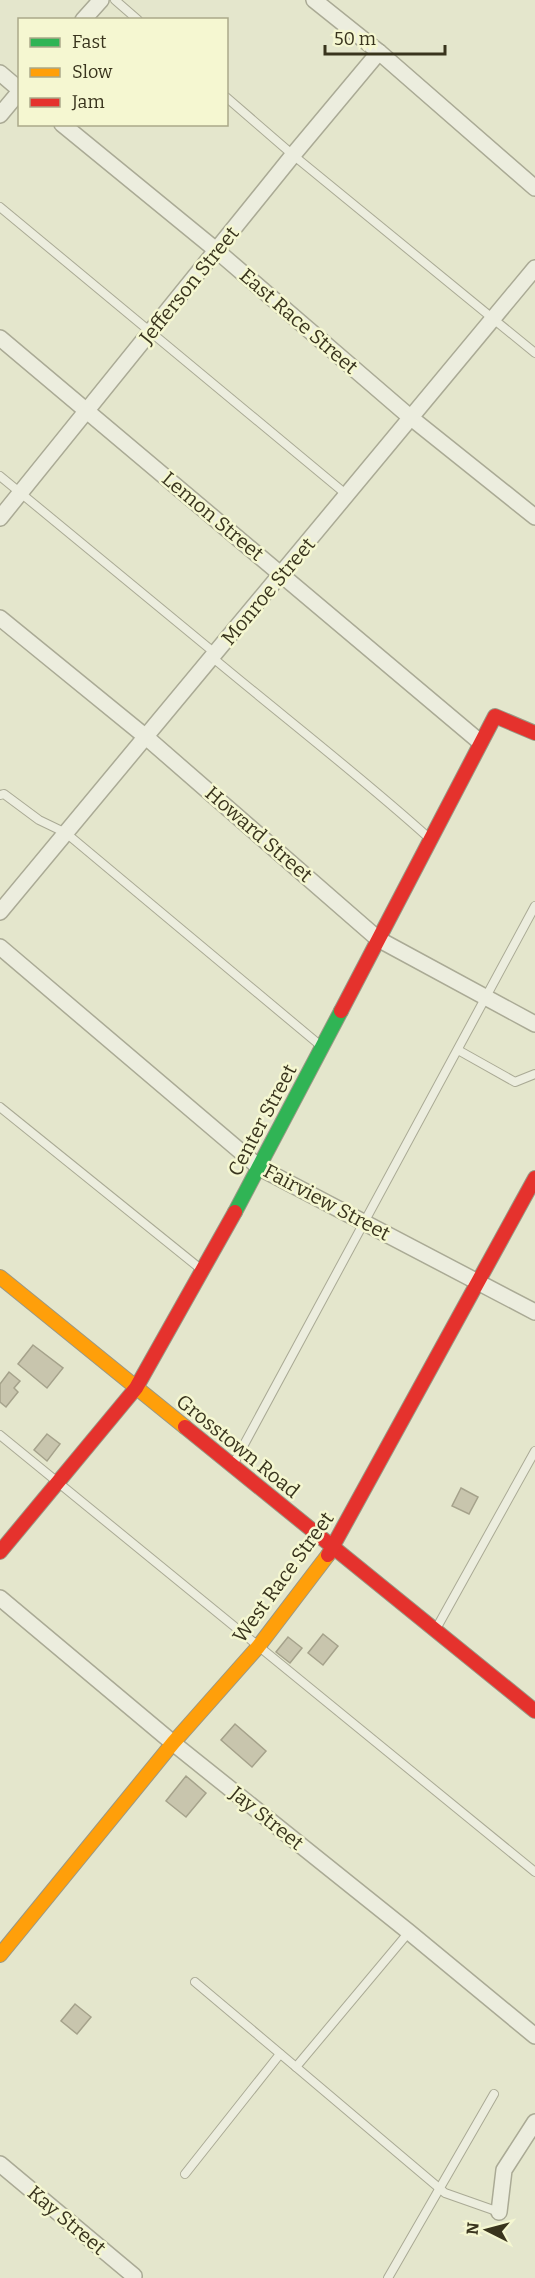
<svg xmlns="http://www.w3.org/2000/svg" width="535" height="2278" viewBox="0 0 535 2278" font-family="Bitter,serif">
<style>
.building{fill:#c8c5ad;stroke:#a5a28b;stroke-width:1.5}
.lines{fill:none;stroke-linecap:round;stroke-linejoin:round}
.lane-casing{stroke:#aaaa95;stroke-width:10}
.street-casing{stroke:#aaaa95;stroke-width:18}
.fast-casing{stroke:#999885;stroke-width:16}
.slow-casing{stroke:#999885;stroke-width:16}
.jam-casing{stroke:#999885;stroke-width:16}
.lane{stroke:#ecedde;stroke-width:8}
.street{stroke:#ecedde;stroke-width:15}
.fast{stroke:#30b455;stroke-width:14}
.slow{stroke:#ff9f0a;stroke-width:14}
.jam{stroke:#e5322d;stroke-width:14}
.labels{text-anchor:middle;stroke-width:5;stroke-linejoin:round;paint-order:stroke}
.street-label{font-size:20px;fill:#39341d;stroke:#f5f7d1}
</style>
<rect width="100%" height="100%" fill="#e4e6cc"/>
<g class="building">
<path d="M33,1345l30,23 -16,20 -29,-24z"/>
<path d="M9,1372l11,9 -6,7 4,4 -12,15 -6,-5v-18z"/>
<path d="M47,1434l13,10 -13,17 -13,-11z"/>
<path d="M461,1488l17,9 -9,17 -17,-8z"/>
<path d="M323,1634l15,12 -15,19 -15,-12z"/>
<path d="M288,1637l14,11 -12,15 -14,-11z"/>
<path d="M235,1724l31,27 -14,16 -31,-27z"/>
<path d="M186,1776l20,17 -20,24 -20,-16z"/>
<path d="M75,2004l16,13 -14,17 -16,-13z"/>
</g>
<g class="lines">
<defs>
<g id="lane">
<path d="M115,0l23,20"/>
<path d="M226,97l67,58 242,198"/>
<path d="M0,207l347,288"/>
<path d="M0,476l216,178"/>
<path d="M213,658c72,60 146,117 216,180"/>
<path d="M0,795l4,-1 35,26 27,13 255,213"/>
<path d="M458,1050l57,32 20,-8"/>
<path d="M0,1107l202,163"/>
<path d="M0,1435l535,437"/>
<path d="M233,1465l302,-559"/>
<path d="M436,1629l99,-178"/>
<path d="M195,1982l101,85 113,-135"/>
<path d="M296,2067l149,126 54,19"/>
<path d="M185,2174l95,-120"/>
<path d="M388,2278l106,-184"/>
</g>
<g id="street">
<path d="M314,0l65,52 156,136"/>
<path d="M83,20l18,-20"/>
<path d="M0,73l20,17"/>
<path d="M0,115l20,-24"/>
<path d="M62,124l154,126 194,167 125,100"/>
<path d="M0,338l480,404"/>
<path d="M0,518l293,-363 86,-103"/>
<path d="M0,618l146,119 232,202 157,85"/>
<path d="M0,912l535,-644"/>
<path d="M0,947l260,221 275,144"/>
<path d="M0,1598l173,145 236,189 126,104"/>
<path d="M0,2164l134,112"/>
<path d="M499,2212l5,-42 31,-48"/>
</g>
<path id="fast" d="M235,1212l106,-201"/>
<g id="slow">
<path d="M0,1277l185,150"/>
<path d="M0,1955l173,-212 85,-96 70,-92"/>
</g>
<g id="jam">
<path d="M341,1011l154,-295 40,17"/>
<path d="M185,1427l350,284"/>
<path d="M0,1552l136,-164 99,-176"/>
<path d="M328,1555l207,-377"/>
</g>
</defs>
<use href="#lane" class="lane-casing"/>
<use href="#street" class="street-casing"/>
<use href="#fast" class="fast-casing"/>
<use href="#slow" class="slow-casing"/>
<use href="#jam" class="jam-casing"/>
<use href="#lane" class="lane"/>
<use href="#street" class="street"/>
<use href="#fast" class="fast"/>
<use href="#slow" class="slow"/>
<use href="#jam" class="jam"/>
</g>
<g class="labels">
<g class="street-label">
<text transform="translate(189 285) rotate(-51)" y="7">Jefferson Street</text>
<text transform="translate(299 321) rotate(41)" y="7">East Race Street</text>
<text transform="translate(213 516) rotate(40)" y="7">Lemon Street</text>
<text transform="translate(268 591) rotate(-50)" y="7">Monroe Street</text>
<text transform="translate(259 834) rotate(41)" y="7">Howard Street</text>
<text transform="translate(262 1120) rotate(-62)" y="7">Center Street</text>
<text transform="translate(327 1202) rotate(28)" y="7">Fairview Street</text>
<text transform="translate(238 1446) rotate(39)" y="7">Grosstown Road</text>
<text transform="translate(283 1577) rotate(-54)" y="7">West Race Street</text>
<text transform="translate(267 1818) rotate(39)" y="7">Jay Street</text>
<text transform="translate(67 2220) rotate(40)" y="7">Kay Street</text>
</g>
</g>
<rect x="18" y="18" width="210" height="108" fill="#f5f7d1" stroke="#aaa989" stroke-width="1.5"/>
<rect x="30" y="38" width="30" height="9" fill="#30b455" stroke="#aaa989" stroke-width="1.5"/>
<text x="72" y="48" font-size="18" fill="#39341d">Fast</text>
<rect x="30" y="68" width="30" height="9" fill="#ff9f0a" stroke="#aaa989" stroke-width="1.5"/>
<text x="72" y="78" font-size="18" fill="#39341d">Slow</text>
<rect x="30" y="98" width="30" height="9" fill="#e5322d" stroke="#aaa989" stroke-width="1.5"/>
<text x="72" y="108" font-size="18" fill="#39341d">Jam</text>
<g transform="translate(487 2230) rotate(276)" stroke="#f5f7d1" stroke-width="4.5" paint-order="stroke">
<path d="M0-4.5L10 22L0 15L-10 22Z" fill="#39341d"/>
<text y="-9" font-size="16" font-weight="bold" text-anchor="middle" fill="#39341d">N</text>
</g>
<path d="M325 45v9h120v-9" fill="none" stroke="#39341d" stroke-width="3"/>
<text x="334" y="45" font-size="18" fill="#39341d" stroke="#f5f7d1" stroke-width="4.5" paint-order="stroke">50 m</text>
</svg>
